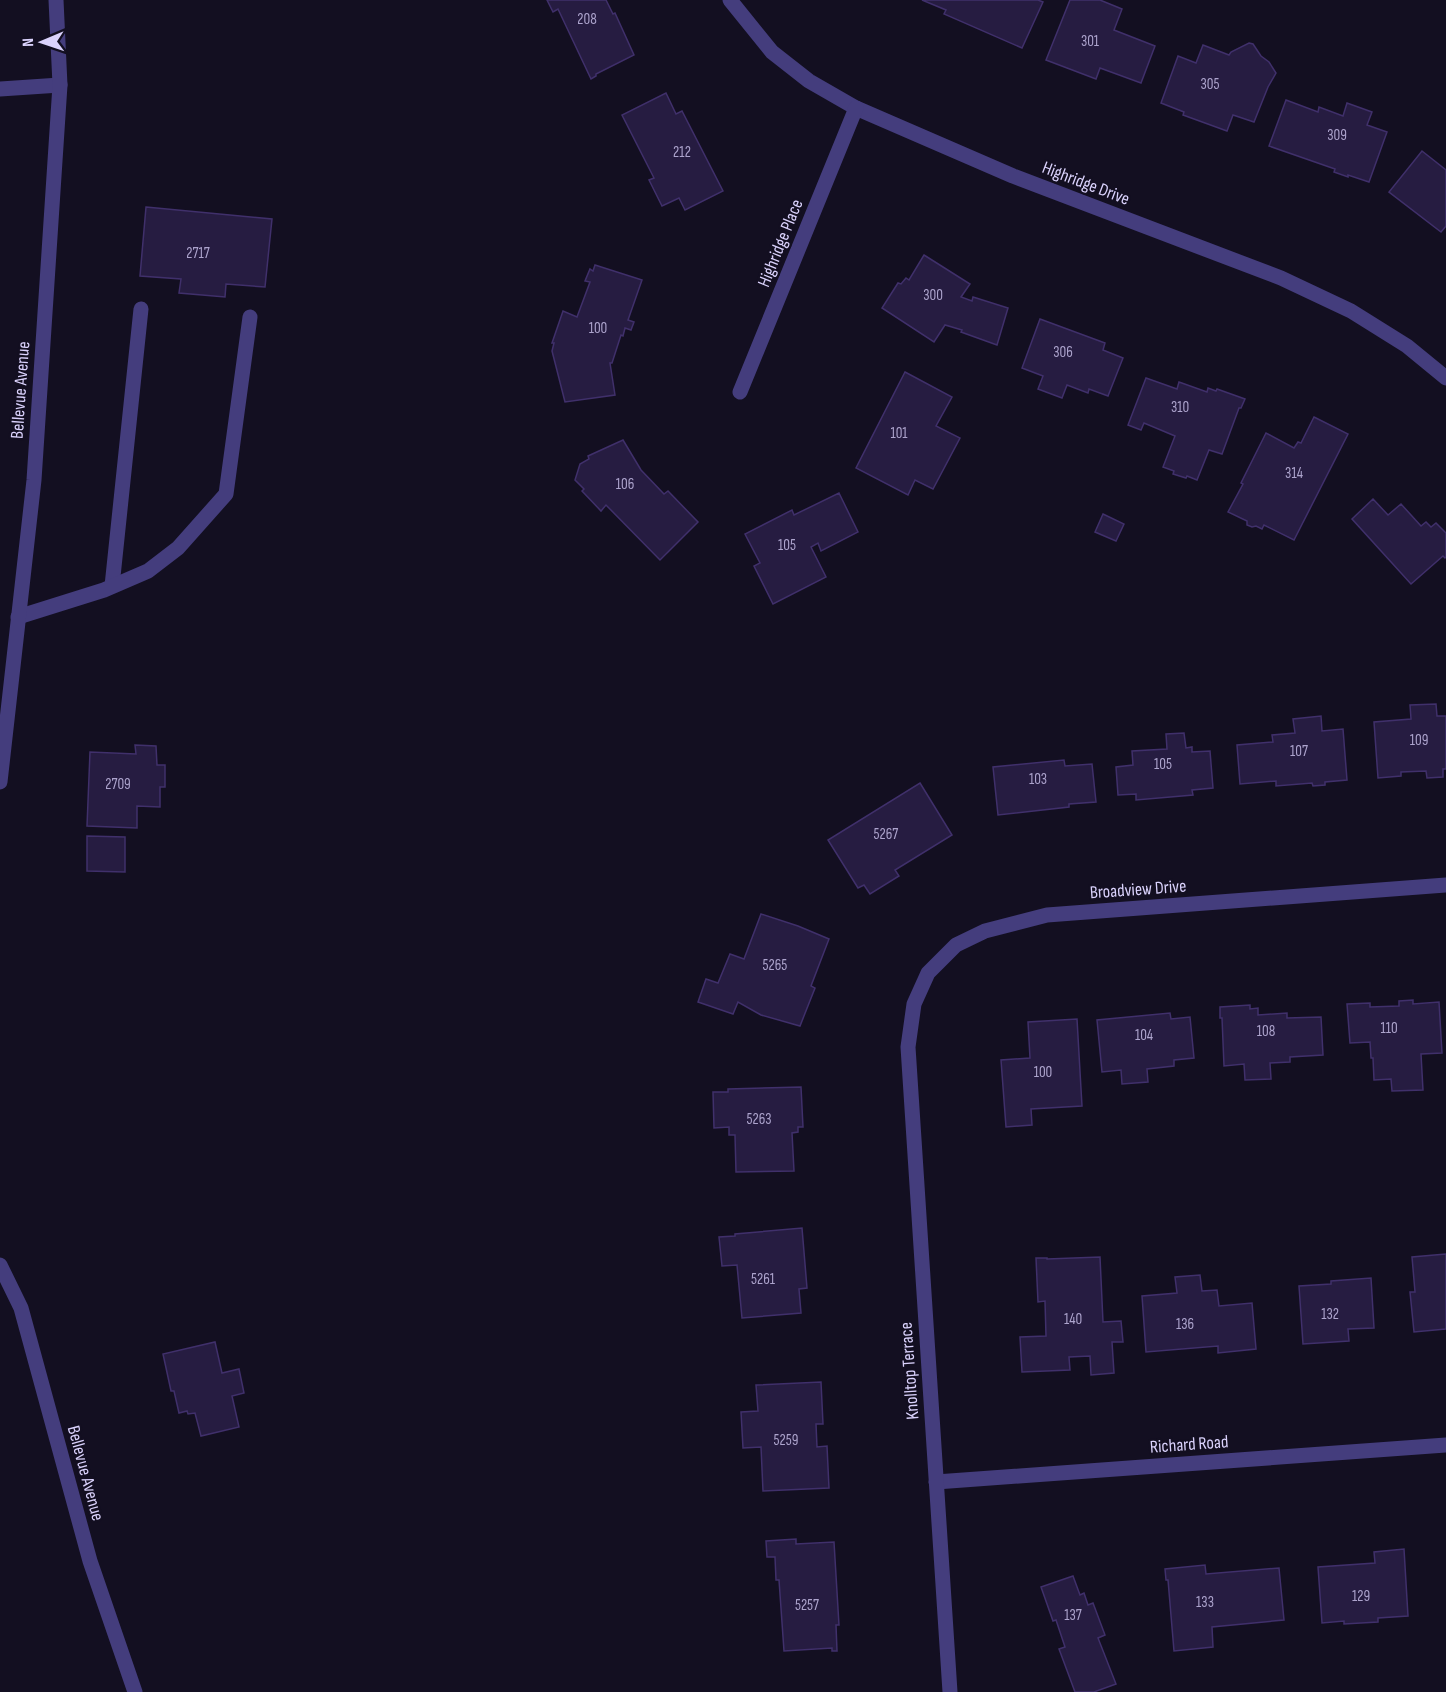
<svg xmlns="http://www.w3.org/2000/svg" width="1446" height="1692" viewBox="0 0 1446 1692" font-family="'Sofia Sans Condensed',sans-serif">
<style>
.building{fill:#261c41;stroke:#40306b;stroke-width:1.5}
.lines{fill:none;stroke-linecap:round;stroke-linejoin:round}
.service{stroke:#443d7d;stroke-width:15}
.minor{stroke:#443d7d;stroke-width:15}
.tertiary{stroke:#443d7d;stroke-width:15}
.labels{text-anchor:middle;stroke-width:4.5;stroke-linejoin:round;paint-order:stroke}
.number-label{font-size:15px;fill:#ada4cd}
.street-label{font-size:18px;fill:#dad2fc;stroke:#130f21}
</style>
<rect width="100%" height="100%" fill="#130f21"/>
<g class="building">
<path d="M547,0h59l7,14 2,-1 19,42 -38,19v2l-5,3 -33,-70 -5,3z"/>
<path d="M922,0h116l5,2 -21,46 -78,-34 2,-4z"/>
<path d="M1070,0h30l22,9 -8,21 41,16 -14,37 -41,-15 -4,11 -50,-19z"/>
<path d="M1249,43l4,1 8,12 8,6 7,11 -8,14 -14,35 -21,-7 -6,16 -44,-16 1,-3 -23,-9 17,-47 18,7 7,-18 26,10 2,-3z"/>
<path d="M666,93l10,21 6,-3 41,80 -38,19 -6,-12 -17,8 -13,-26 5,-2 -32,-63z"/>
<path d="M1286,100l32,12 1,-5 24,9 4,-13 25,9 -5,13 20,7 -18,50 -21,-7v2l-14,-5 1,-3 -66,-23z"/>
<path d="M1422,151l24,19v56l-5,6 -52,-40z"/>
<path d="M146,207l126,12 -7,68 -39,-3 -1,13 -46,-4 2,-14 -41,-3z"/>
<path d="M924,255l46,29 -9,13 11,4 1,-4 35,11 -11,37 -36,-13 1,-2 -17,-5 -11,17 -52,-34 16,-25 3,1 5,-6 3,2z"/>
<path d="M595,265l47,15 -14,40 6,2 -3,8 -6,-2 -2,8 -2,-1 -9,28h-2l5,32 -50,7 -13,-51 2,-8h-2l11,-32 14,6 13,-35 -5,-1 5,-12 3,2z"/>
<path d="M1040,319l65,24 -2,7 20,8 -15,38 -19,-7 -1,4 -21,-8 -5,13 -24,-9 5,-13 -21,-8z"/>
<path d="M905,372l47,25 -16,29 24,12 -27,51 -18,-9 -7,15 -52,-27z"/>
<path d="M1146,378l31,11 2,-7 28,10 1,-4 8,3 1,-2 28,10 -4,9h-2l-17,46 -13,-4 -12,30 -10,-4 -1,2 -13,-4 1,-3 -11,-4 12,-31 -31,-13 -3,7 -13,-5z"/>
<path d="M1314,417l34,17 -54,106 -30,-15 -2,4 -6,-3 -4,1 -5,-2v-4l-19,-9 15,-28 -2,-1 25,-50 28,15 4,-6 3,1z"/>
<path d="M623,440l18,30 23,24 4,-3 30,31 -38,38 -54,-55 -5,6 -19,-20 2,-2 -9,-9 5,-16 9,-5 -1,-3z"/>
<path d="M839,493l19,39 -37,19 -3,-8 -7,4 15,30 -53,27 -19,-38 6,-3 -15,-29 47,-24 2,5z"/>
<path d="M1373,499l15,16 13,-11 20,22 5,-4 5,5 5,-4 10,10v24l-1,1 -2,-2 -32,28 -59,-65z"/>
<path d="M1103,514l21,10 -8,17 -21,-9z"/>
<path d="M1436,704l1,12h9v53h-3v8l-16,1 -1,-7 -25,1v4l-23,2 -4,-56 37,-3 -1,-14z"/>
<path d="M1321,716l1,15 21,-2 4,51 -22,2v3l-12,1 -1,-3 -36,3v-5l-36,3 -3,-39 36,-3 -1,-7 23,-2 -2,-14z"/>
<path d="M1184,733l2,15 6,-1v5l18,-1 3,37 -21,2 1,5 -57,5v-6l-18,1 -2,-28 17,-2 -1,-14 35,-2 -1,-15z"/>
<path d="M135,745l21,1 1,19h8v22h-5v20l-23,-1v22l-50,-2 3,-74 46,2z"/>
<path d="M1064,760l1,6 27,-2 4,38 -27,2v3l-71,8 -5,-48z"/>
<path d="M920,783l32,52 -57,35 4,6 -29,18 -6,-9 -6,3 -30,-48z"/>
<path d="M87,836l38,1v35l-38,-1z"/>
<path d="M761,914l37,12 31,13 -18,47 4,2 -15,38 -39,-11 -23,-13 -5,12 -35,-12 8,-23 12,4 12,-29 14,5z"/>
<path d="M1413,1000v4l26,-2 3,51 -21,1 2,36 -31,1 -1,-12 -17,1 -1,-22h-2l-1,-16 -20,1 -3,-39 23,-1v4l29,-1v-5z"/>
<path d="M1250,1005v4l8,-1v7l29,-2v5l34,-1 2,38 -33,2v5l-20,1 1,16 -26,1 -1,-16 -20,2 -2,-48h-2v-11z"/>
<path d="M1170,1013l1,6 19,-2 4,41 -20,2v6l-27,3 1,13 -26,2 -1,-14 -19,2 -5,-52z"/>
<path d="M1077,1019l5,87 -51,3 1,16 -26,2 -5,-67 29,-2 -2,-36z"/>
<path d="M801,1087l2,40h-5v5l-6,1 2,38 -58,1 -1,-37h-6v-8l-15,1 -1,-36h15v-3z"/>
<path d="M802,1228l5,60 -8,1 2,24 -59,5 -5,-53 -15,1 -3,-29 16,-1v-2z"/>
<path d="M1446,1254v75l-32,3 -4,-40h5l-3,-35z"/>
<path d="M1100,1257l3,65 18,-1 2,21h-11l2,31 -23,2 -1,-19 -21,1 1,13 -48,2 -2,-35 26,-1 -1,-35 -7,1 -2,-44h11v1z"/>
<path d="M1200,1275l2,16 15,-1 2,16 33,-3 4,46 -38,4v-7l-72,6 -4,-56 35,-3 -2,-16z"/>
<path d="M1371,1278l3,50 -26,1 1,12 -46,3 -4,-58 32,-2v-3z"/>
<path d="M215,1342l7,31 17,-4 5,24 -12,3 7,31 -38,9 -6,-23 -7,1 -1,-3 -8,2 -5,-22h-3l-8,-37z"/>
<path d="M821,1382l2,42h-7l1,23 10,-1 2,42 -66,3 -2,-44 -18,1 -2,-36 17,-1 -2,-26z"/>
<path d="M796,1539v5l38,-2 5,83h-3l1,26h-5v-3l-48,3 -5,-71h-3l-1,-23h-8l-1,-16z"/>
<path d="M1404,1549l4,67 -30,2v4l-34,2v-3l-22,2 -4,-56 57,-4 -1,-11z"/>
<path d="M1205,1565l1,9 73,-6 5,52 -72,7 1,20 -39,4 -6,-71h-2l-1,-11z"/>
<path d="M1073,1576l7,19 4,-2 4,12 5,-2 12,32 -7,3 18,46 -22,8h-19l-16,-43 6,-2 -9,-27 -3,1 -12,-34z"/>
</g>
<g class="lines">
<g class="service">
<path d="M112,586l29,-277"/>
<path d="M18,617l86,-27 44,-19 30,-23 48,-54 24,-177"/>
</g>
<g class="minor">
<path d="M730,0l42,52 37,29 47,27 157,68 268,102 70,33 56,35 39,32"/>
<path d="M0,89l60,-4"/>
<path d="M740,392l116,-284"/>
<path d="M936,1482l510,-37"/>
<path d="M950,1692l-42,-645 6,-43 14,-31 28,-28 29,-14 62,-16 399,-30"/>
</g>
<g class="tertiary">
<path d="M0,782l34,-302 26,-395 -4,-85"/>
<path d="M0,1265l21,43 69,253 45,131"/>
</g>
</g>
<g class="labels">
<g class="number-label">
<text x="587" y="24">208</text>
<text x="1090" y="46">301</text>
<text x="1210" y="89">305</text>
<text x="1337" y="140">309</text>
<text x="682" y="157">212</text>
<text x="198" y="258">2717</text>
<text x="933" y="300">300</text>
<text x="598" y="333">100</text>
<text x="1063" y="357">306</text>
<text x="1180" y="412">310</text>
<text x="899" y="438">101</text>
<text x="1294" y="478">314</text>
<text x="625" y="489">106</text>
<text x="787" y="550">105</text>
<text x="1419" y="745">109</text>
<text x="1299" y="756">107</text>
<text x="1163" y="769">105</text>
<text x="1038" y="784">103</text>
<text x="118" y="789">2709</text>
<text x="886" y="839">5267</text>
<text x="775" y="970">5265</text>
<text x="1389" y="1033">110</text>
<text x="1266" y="1036">108</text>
<text x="1144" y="1040">104</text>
<text x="1043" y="1077">100</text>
<text x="759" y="1124">5263</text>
<text x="763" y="1284">5261</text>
<text x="1330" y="1319">132</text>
<text x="1073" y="1324">140</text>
<text x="1185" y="1329">136</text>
<text x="786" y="1445">5259</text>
<text x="1361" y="1601">129</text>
<text x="1205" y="1607">133</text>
<text x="807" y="1610">5257</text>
<text x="1073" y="1620">137</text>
</g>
<g class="street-label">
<text transform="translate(1086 183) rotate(21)" y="6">Highridge Drive</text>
<text transform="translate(780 243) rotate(-68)" y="6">Highridge Place</text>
<text transform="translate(20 390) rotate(-86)" y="6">Bellevue Avenue</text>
<text transform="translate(1138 889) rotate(-4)" y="6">Broadview Drive</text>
<text transform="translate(909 1371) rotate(-94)" y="6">Knolltop Terrace</text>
<text transform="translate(1189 1444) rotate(-4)" y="6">Richard Road</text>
<text transform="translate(86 1473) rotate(75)" y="6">Bellevue Avenue</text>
</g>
</g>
<g transform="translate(42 42) rotate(268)" stroke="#130f21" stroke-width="4.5" paint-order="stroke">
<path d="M0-4.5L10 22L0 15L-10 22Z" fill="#dad2fc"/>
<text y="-9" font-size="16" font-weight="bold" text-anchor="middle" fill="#dad2fc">N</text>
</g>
</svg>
